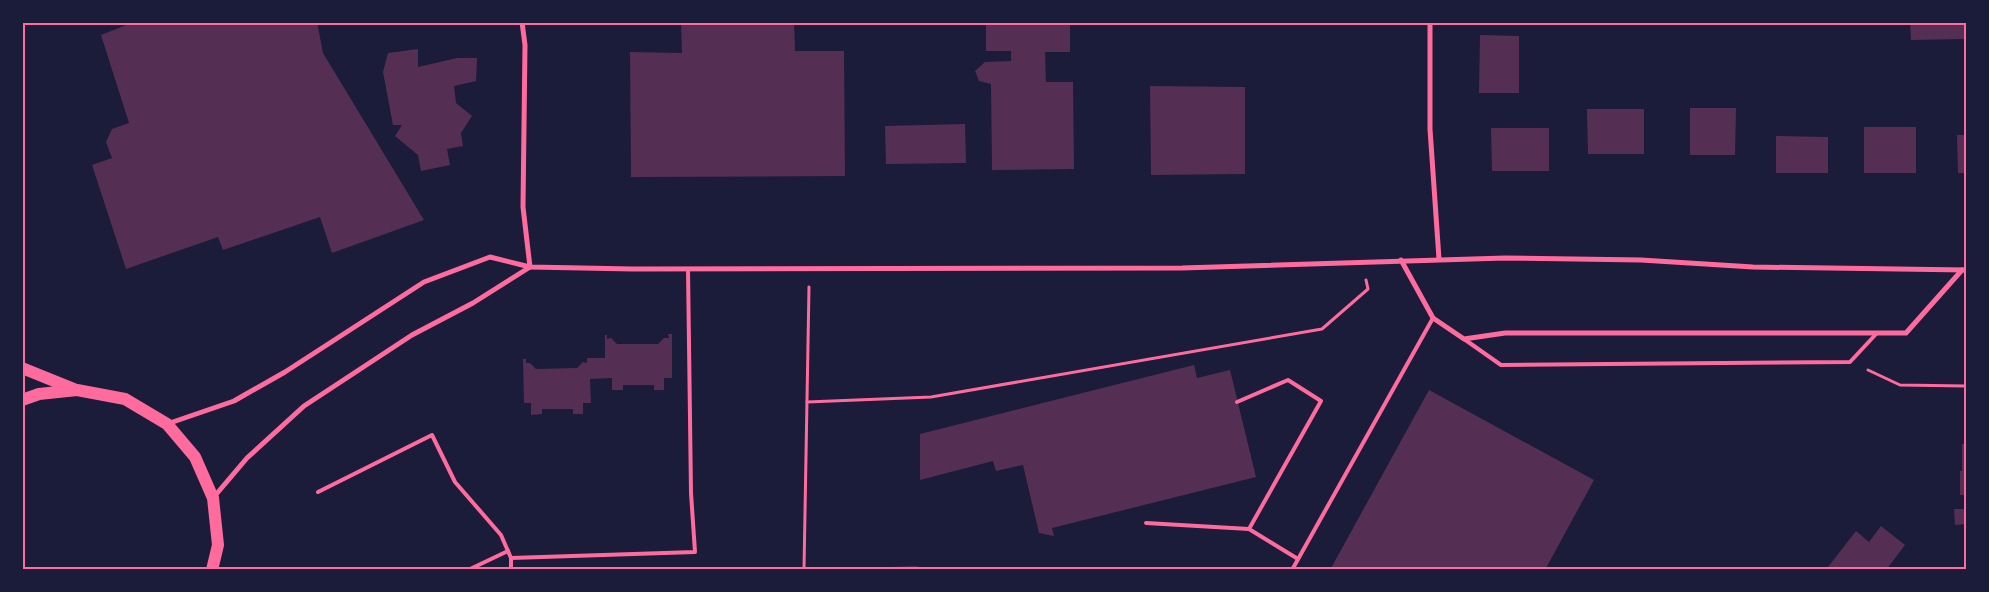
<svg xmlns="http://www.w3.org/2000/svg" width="1989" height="592" viewBox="0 0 1989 592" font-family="'DM Sans',sans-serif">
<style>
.building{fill:#542f53}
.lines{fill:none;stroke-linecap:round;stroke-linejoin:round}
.path{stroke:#ff6b9d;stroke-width:3}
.service{stroke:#ff6b9d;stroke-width:4}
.minor{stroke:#ff6b9d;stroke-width:5}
.primary{stroke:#ff6b9d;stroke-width:12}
.neatline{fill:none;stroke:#ff6b9d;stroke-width:2}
</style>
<rect width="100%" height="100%" fill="#1b1b3a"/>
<g class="building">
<path d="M134,22h183l6,31 101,167 -92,33 -12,-36 -97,33 -5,-13 -92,32 -34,-104 20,-7 -6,-16 6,-13 17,-6 -28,-88z"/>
<path d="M681,22h113l1,29h49l1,125 -214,1 -1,-125 52,1z"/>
<path d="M986,22h84v30h-25l1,30h27l1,87 -82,1 -1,-86 -12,-3 -4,-10 10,-9 26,-1v-10h-25z"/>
<path d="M1910,22h56v17l-55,1z"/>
<path d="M1480,35l39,1v57h-40z"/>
<path d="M418,49v18l39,-9h20l-1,23 -22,5 2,17 16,13 -11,17 2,13 -16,3 3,16 -29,6 -3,-16 -23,-19 7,-11h-9l-10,-53 5,-19z"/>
<path d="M1150,86l95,1v87l-94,1z"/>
<path d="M1690,108h46l-1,47h-45z"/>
<path d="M1587,109h57v45h-56z"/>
<path d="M965,124l1,39 -80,1 -1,-38z"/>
<rect x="1864" y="127" width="52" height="46"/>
<path d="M1491,128h58v43h-57z"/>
<path d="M1957,135h9v38h-8z"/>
<path d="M1776,136l52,1v36h-52z"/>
<path d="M668,334h4v44h-8v12h-10v-5h-31v5h-11v-12l-22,1 1,24h-8v11h-10v-5h-31v5l-11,1v-12h-7l-1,-44h3v4h4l6,6 41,-1 6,-6 4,1v-5h18v-23h2v4l4,-1 6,6h41l6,-6h5z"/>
<path d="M1194,365l3,13 33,-8 26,107 -204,51 2,8 -15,-3 -16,-68 -27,6 -3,-10 -73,19v-46z"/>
<path d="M1429,390l165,90 -49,90h-215z"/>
<path d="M1962,444h4v51h-6v-24h2z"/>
<path d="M1954,509h12v15l-11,1z"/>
<path d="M1881,526l24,19 -19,25h-56l-2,-3 28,-36 13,11z"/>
<path d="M917,566v4h-54v-2z"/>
</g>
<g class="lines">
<g class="path">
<path d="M1868,370l32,15 66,1"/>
<path d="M807,402l124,-5 391,-68 46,-40 -2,-9"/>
<path d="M804,569l5,-282"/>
</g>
<g class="service">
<path d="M1464,339l37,26 349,-3 27,-29"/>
<path d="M1237,402l51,-22 33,21 -72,128"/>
<path d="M318,492l114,-57 23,47 46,53 10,23"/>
<path d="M1146,523l103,6 49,30"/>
<path d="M468,570l40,-19"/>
<path d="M511,570v-12l184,-6 -4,-59 -3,-224"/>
<path d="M1292,570l141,-252"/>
</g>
<g class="minor">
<path d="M522,22l3,23 -2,162 7,60"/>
<path d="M1430,22v107l9,130"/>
<path d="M1401,260l32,58 31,21 41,-6h401l56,-63"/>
<path d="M167,424l67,-23 51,-29 139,-90 66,-25 40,10 103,2 549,-1 323,-10 136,2 112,7 213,3"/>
<path d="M213,498l34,-40 57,-52 108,-71 61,-32 57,-36"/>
</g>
<g class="primary">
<path d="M22,368l52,21"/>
<path d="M22,400l17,-6 38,-4 48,9 42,25 28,33 18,41 5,47 -6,25"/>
</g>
</g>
<rect width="1989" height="592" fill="none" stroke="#1b1b3a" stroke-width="48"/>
<rect x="24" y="24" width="1941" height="544" class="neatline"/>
</svg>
